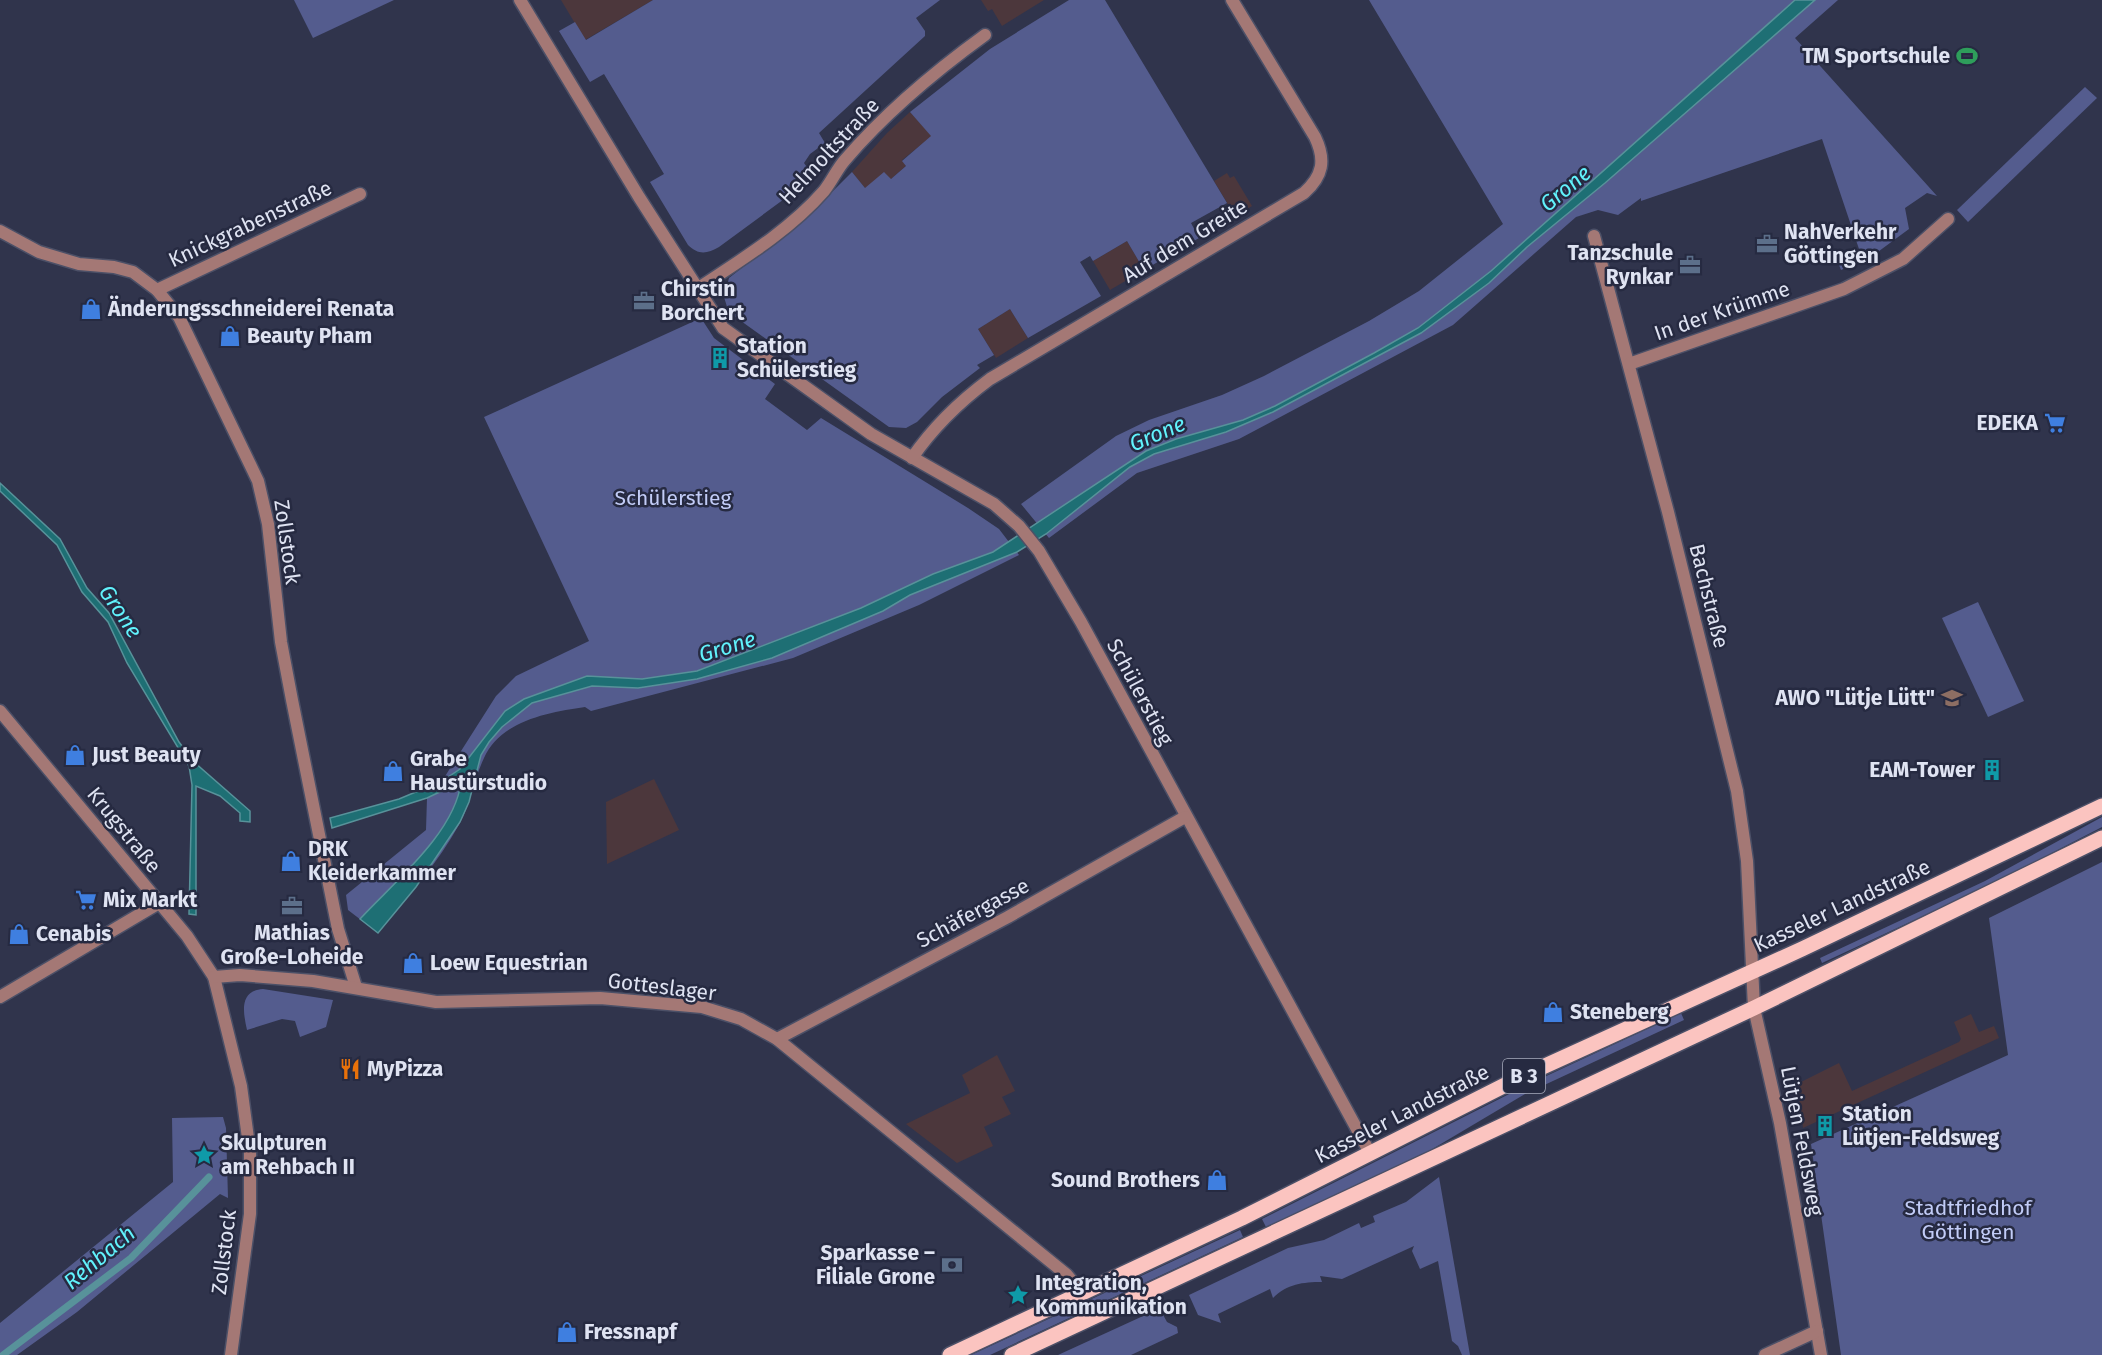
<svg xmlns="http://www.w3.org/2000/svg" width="2102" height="1355" viewBox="0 0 2102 1355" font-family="'Fira Sans',sans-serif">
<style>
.industrial{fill:#4c373c}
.green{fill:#545c8e}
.water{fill:#1e6f74;stroke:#58929a;stroke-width:1.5}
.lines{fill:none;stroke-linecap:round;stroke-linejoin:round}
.stream{stroke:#58929a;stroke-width:7}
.minor-casing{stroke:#4c5067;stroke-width:15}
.primary-casing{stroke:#4c5067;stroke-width:18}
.minor{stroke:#a47875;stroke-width:12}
.primary{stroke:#fbc4c0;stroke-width:15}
.labels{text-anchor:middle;stroke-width:5;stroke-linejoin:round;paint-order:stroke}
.shield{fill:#262a41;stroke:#a8acbd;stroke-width:1.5}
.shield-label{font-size:20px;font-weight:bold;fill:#dfe3f2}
.poi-label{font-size:21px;font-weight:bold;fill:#dfe3f2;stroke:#262a41;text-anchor:start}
.street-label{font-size:21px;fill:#dfe3f2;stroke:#262a41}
.park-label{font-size:21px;fill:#c2ccf7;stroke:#262a41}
.water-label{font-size:22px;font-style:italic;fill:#61f2fc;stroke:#262a41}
</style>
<rect width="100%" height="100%" fill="#30344c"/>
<g class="industrial">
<path d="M561,0h92l-68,40z"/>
<path d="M981,0h63l-42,26 -10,-17 -4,2z"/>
<path d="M910,112l22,24 -30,24 4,6 -15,13 -26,9 -13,-16 35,-39z"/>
<path d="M1227,173l3,5 4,-2 18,30 -17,10 -21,-35z"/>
<path d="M1127,241l17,29 -34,20 -17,-29z"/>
<path d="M1010,309l18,29 -32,20 -18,-29z"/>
<path d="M654,779l25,51 -72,34 -1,-62z"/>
<path d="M1971,1014l8,18 15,-6 5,12 -196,90 -6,-44 42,-21 13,28 107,-49 2,-3 -7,-17z"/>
<path d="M997,1055l18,36 -13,6 9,17 -27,13 9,19 -36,17 -51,-39 64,-31 -8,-18z"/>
</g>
<g class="green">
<path d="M294,0h100l-81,38z"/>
<path d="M653,0h287l-24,18 9,13v5l-106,97 6,10 -15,11 -6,9 7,10 -20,21 -72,53c-12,7 -21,8 -31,-2l-38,-63 14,-8 -60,-100 -14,8 -31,-51 16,-9 11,18z"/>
<path d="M1069,0h36l122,203 -36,20 8,15 -55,32 -17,-29 -34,20 -3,-5 -10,6 21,34 -73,42 -18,-29 -32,20 16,26 -17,10 3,3 -38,29 -25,25 -11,6 -17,-1 -155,-111 -6,-6 -4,-13 5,-19 80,-63 43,-43 13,16 19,-16 7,7 15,-13 -4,-5 29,-25 -21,-24 80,-63z"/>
<path d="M1369,0h469l-43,38 142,158 -10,-3 -22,15 4,21 -38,28 -30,13 -4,-10 23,-8 -38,-113 -181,62v-3l-23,17 -20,-5 -22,7 -123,108 -214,114 -102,34 -88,65 -28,-34 95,-68 33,-16 73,-25 42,-19 105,-55 50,-30 84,-67z"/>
<path d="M2085,87l12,11 -129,124 -11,-12z"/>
<path d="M701,318l13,20 61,46 -10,15 42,31 14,-12 147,90 31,21 20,26 -100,50 -126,53 -202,53 -6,-4c-36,5 -85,14 -101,51 -10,21 -13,45 -24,65 -22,40 -53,75 -82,110l-30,-23 -2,-15 80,-65 1,-32 -3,-8 18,-9 54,-85 20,-20 73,-35 -105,-224z"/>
<path d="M1978,602l46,99 -36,16 -46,-99z"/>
<path d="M2102,817v10l-108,56 -172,80 -2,-5 165,-77z"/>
<path d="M2102,862v493h-261l-30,-211 197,-89 -19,-137z"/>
<path d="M263,989l70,11 -7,27 -26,10 -5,-16 -13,-2 -35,11c-4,-18 -8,-39 16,-41z"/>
<path d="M1681,1013l3,7 -159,74 -96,57 -163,76 -4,-8 263,-133z"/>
<path d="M223,1117l3,11 2,70 -8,-4 -143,118 -60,43h-17v-32l173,-141 -1,-64z"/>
<path d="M1439,1177l31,178h-8l-4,-9 -6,-5 -14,-80 -18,8 -8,-18 2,-5 -72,33 -22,-3 2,6c-19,0 -35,2 -49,16l-3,-9 -52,25 3,9 -23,-8 -9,-20 99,-47 36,-8 35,-17 2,5 14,-6 -2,-6 33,-14z"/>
<path d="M1240,1230l3,7 -253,118h-19z"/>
<path d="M1154,1311h7l6,11 10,5 1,6 -47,22h-73z"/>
</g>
<g class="water">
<path d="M1795,0h20l-210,183 -78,64 -38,36 -68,50 -148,79 -47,20 -72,22 -24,13 -84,67 -29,18 -107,43 -27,16 -111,47 -75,21 -59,9 -46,-2 -60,17 -30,24 -13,15 -8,13 -12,47 -9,20 -44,65 -38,46 -18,-14c33,-36 95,-86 101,-137l-34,16 -95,30 -2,-10 69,-19 43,-18 18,-12 45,-58 19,-12 63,-23 55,3 55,-8 164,-63 72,-34 60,-22 153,-101 30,-12 67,-19 32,-14 99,-53 44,-25 73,-57z"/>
<path d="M0,483l60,56 27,49 22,25 70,129 15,20 56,49v11l-10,-1v-8l-20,-17 -24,-10v129l-7,-1 3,-129 -3,-19 -62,-103 -19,-41 -26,-30 -25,-47 -57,-54z"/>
</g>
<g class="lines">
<path class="stream" d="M3,1355l128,-97 78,-81"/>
<defs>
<g id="minor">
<path d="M520,0l119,197 84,131 148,106 123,70 25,22 20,25 42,71 289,531"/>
<path d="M0,231l39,21 40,12 35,3 19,5 24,18 22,27 79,164 10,43 13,118 11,58 46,229 18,58"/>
<path d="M1594,236l74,276 69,279 10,70 7,147 26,115 41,232"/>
<path d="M697,289c44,-29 92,-58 127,-98 8,-10 13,-22 21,-31 41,-48 89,-88 140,-125"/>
<path d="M157,290l203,-96"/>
<path d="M1629,364l215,-75 59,-30 45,-40"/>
<path d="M912,458c22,-32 47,-56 78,-79l314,-186c19,-17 22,-33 11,-56l-83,-137"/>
<path d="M0,711l187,225 27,41 27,109 9,67v61l-19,141"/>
<path d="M214,977l26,-2 73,6 123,21 164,-4 102,9 39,12 36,20 290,236 15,18"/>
<path d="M0,997l159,-94"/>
<path d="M777,1039l231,-122 177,-100"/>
<path d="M1765,1355l52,-24"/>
</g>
<g id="primary">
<path d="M950,1355l292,-137 281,-142 279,-127 300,-143"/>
<path d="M1012,1355l742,-347 348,-170"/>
</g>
</defs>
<use href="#minor" class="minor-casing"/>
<use href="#primary" class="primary-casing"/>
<use href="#minor" class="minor"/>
<use href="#primary" class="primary"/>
</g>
<defs>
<symbol id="stadium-bare" viewBox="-9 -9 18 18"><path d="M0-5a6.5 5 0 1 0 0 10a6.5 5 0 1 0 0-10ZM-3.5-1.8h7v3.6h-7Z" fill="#2e9e5b" stroke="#262a41" stroke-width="2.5" paint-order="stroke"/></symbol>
<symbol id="office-bare" viewBox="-9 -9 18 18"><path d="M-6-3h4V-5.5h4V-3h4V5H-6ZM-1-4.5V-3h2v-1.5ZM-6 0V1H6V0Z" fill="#5c6f8a" stroke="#262a41" stroke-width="2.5" paint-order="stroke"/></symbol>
<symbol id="shop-bare" viewBox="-9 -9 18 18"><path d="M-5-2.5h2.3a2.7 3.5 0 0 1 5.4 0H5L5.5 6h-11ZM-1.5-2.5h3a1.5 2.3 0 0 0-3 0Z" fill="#3f7fe0" stroke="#262a41" stroke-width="2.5" paint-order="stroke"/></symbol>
<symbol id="building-bare" viewBox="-9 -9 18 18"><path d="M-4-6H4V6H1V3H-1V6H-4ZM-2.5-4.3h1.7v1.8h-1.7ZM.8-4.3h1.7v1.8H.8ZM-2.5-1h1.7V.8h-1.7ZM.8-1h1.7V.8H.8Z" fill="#0f9aa8" stroke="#262a41" stroke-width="2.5" paint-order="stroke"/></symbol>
<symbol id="supermarket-bare" viewBox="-9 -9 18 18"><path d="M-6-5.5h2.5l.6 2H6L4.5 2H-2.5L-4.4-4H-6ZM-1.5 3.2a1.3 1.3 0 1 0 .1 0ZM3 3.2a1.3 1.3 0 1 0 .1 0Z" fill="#3f7fe0" stroke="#262a41" stroke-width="2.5" paint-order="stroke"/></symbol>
<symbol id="school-bare" viewBox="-9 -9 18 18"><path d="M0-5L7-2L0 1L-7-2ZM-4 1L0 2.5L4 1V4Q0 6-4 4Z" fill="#8d6e63" stroke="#262a41" stroke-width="2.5" paint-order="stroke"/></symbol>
<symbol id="restaurant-bare" viewBox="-9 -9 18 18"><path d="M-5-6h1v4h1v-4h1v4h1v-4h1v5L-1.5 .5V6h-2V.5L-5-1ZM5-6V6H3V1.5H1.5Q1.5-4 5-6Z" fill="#e8710a" stroke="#262a41" stroke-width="2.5" paint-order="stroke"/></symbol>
<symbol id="sight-bare" viewBox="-9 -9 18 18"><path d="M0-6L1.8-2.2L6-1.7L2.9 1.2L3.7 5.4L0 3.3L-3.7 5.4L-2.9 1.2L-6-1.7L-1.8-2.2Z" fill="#0f9aa8" stroke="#262a41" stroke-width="2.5" paint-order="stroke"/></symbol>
<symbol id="bank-bare" viewBox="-9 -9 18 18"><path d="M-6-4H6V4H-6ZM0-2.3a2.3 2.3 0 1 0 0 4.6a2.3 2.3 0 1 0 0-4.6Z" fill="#5c6f8a" stroke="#262a41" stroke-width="2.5" paint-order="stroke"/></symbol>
</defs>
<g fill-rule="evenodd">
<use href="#stadium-bare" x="1952" y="41" width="30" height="30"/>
<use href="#office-bare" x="1752" y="229" width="30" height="30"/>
<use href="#office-bare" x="1675" y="250" width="30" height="30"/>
<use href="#office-bare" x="629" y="286" width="30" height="30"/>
<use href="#shop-bare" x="76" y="294" width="30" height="30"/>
<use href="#shop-bare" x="215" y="321" width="30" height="30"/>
<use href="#building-bare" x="705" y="343" width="30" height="30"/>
<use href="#supermarket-bare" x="2040" y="408" width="30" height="30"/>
<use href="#school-bare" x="1937" y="683" width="30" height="30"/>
<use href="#shop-bare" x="60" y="740" width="30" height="30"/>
<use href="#building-bare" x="1977" y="755" width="30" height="30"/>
<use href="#shop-bare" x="378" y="756" width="30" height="30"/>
<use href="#shop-bare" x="276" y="846" width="30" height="30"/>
<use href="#supermarket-bare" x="71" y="885" width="30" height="30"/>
<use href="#office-bare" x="277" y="891" width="30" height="30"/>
<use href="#shop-bare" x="4" y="919" width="30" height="30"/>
<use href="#shop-bare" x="398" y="948" width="30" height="30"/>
<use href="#shop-bare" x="1538" y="997" width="30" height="30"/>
<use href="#restaurant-bare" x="335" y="1054" width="30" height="30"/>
<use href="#building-bare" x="1810" y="1111" width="30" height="30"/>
<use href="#sight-bare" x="189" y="1140" width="30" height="30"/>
<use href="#shop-bare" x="1202" y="1165" width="30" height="30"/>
<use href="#bank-bare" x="937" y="1250" width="30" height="30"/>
<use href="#sight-bare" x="1003" y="1280" width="30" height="30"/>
<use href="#shop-bare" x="552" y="1317" width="30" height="30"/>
</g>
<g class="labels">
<rect class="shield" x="1503" y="1059" width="42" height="34" rx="4.5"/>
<g class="shield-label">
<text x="1524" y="1083">B 3</text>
</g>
<g class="poi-label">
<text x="1950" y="63" text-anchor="end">TM Sportschule</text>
<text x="1784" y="239">NahVerkehr<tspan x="1784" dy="24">Göttingen</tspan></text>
<text x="1673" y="260" text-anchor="end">Tanzschule<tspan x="1673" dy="24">Rynkar</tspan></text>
<text x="661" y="296">Chirstin<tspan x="661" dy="24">Borchert</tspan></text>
<text x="108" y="316">Änderungsschneiderei Renata</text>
<text x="247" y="343">Beauty Pham</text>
<text x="737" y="353">Station<tspan x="737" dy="24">Schülerstieg</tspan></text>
<text x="2038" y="430" text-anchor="end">EDEKA</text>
<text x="1935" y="705" text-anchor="end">AWO "Lütje Lütt"</text>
<text x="92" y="762">Just Beauty</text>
<text x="410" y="766">Grabe<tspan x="410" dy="24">Haustürstudio</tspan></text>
<text x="1975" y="777" text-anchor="end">EAM-Tower</text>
<text x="308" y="856">DRK<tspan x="308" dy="24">Kleiderkammer</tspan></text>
<text x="103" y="907">Mix Markt</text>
<text x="292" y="940" text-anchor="middle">Mathias<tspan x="292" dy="24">Große-Loheide</tspan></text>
<text x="36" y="941">Cenabis</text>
<text x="430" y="970">Loew Equestrian</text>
<text x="1570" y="1019">Steneberg</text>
<text x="367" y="1076">MyPizza</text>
<text x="1842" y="1121">Station<tspan x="1842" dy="24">Lütjen-Feldsweg</tspan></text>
<text x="221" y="1150">Skulpturen<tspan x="221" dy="24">am Rehbach II</tspan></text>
<text x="1200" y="1187" text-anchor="end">Sound Brothers</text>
<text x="935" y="1260" text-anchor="end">Sparkasse –<tspan x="935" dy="24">Filiale Grone</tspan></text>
<text x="1035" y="1290">Integration,<tspan x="1035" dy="24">Kommunikation</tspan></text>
<text x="584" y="1339">Fressnapf</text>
</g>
<g class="street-label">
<text transform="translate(829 151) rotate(-47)" y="7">Helmoltstraße</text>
<text transform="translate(250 224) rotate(-25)" y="7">Knickgrabenstraße</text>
<text transform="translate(1185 241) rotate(-31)" y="7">Auf dem Greite</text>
<text transform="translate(1722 311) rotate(-19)" y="7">In der Krümme</text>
<text transform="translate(287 542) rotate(82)" y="7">Zollstock</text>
<text transform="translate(1709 596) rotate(76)" y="7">Bachstraße</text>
<text transform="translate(1140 692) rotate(62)" y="7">Schülerstieg</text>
<text transform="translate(124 830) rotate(51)" y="7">Krugstraße</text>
<text transform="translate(1842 906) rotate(-25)" y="7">Kasseler Landstraße</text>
<text transform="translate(973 913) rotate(-28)" y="7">Schäfergasse</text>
<text transform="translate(662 987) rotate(7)" y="7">Gotteslager</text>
<text transform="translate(1402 1114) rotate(-27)" y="7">Kasseler Landstraße</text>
<text transform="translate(1802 1141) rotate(79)" y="7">Lütjen Feldsweg</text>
<text transform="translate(224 1252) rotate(-83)" y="7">Zollstock</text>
</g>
<g class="park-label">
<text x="673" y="505">Schülerstieg</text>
<text x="1968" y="1215">Stadtfriedhof<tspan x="1968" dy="24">Göttingen</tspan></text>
</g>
<g class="water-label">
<text transform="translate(1565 188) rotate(-40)" y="8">Grone</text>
<text transform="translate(1157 433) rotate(-23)" y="8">Grone</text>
<text transform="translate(121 611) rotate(56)" y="8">Grone</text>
<text transform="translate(727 646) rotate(-17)" y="8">Grone</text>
<text transform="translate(99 1257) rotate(-40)" y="8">Rehbach</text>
</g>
</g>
</svg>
